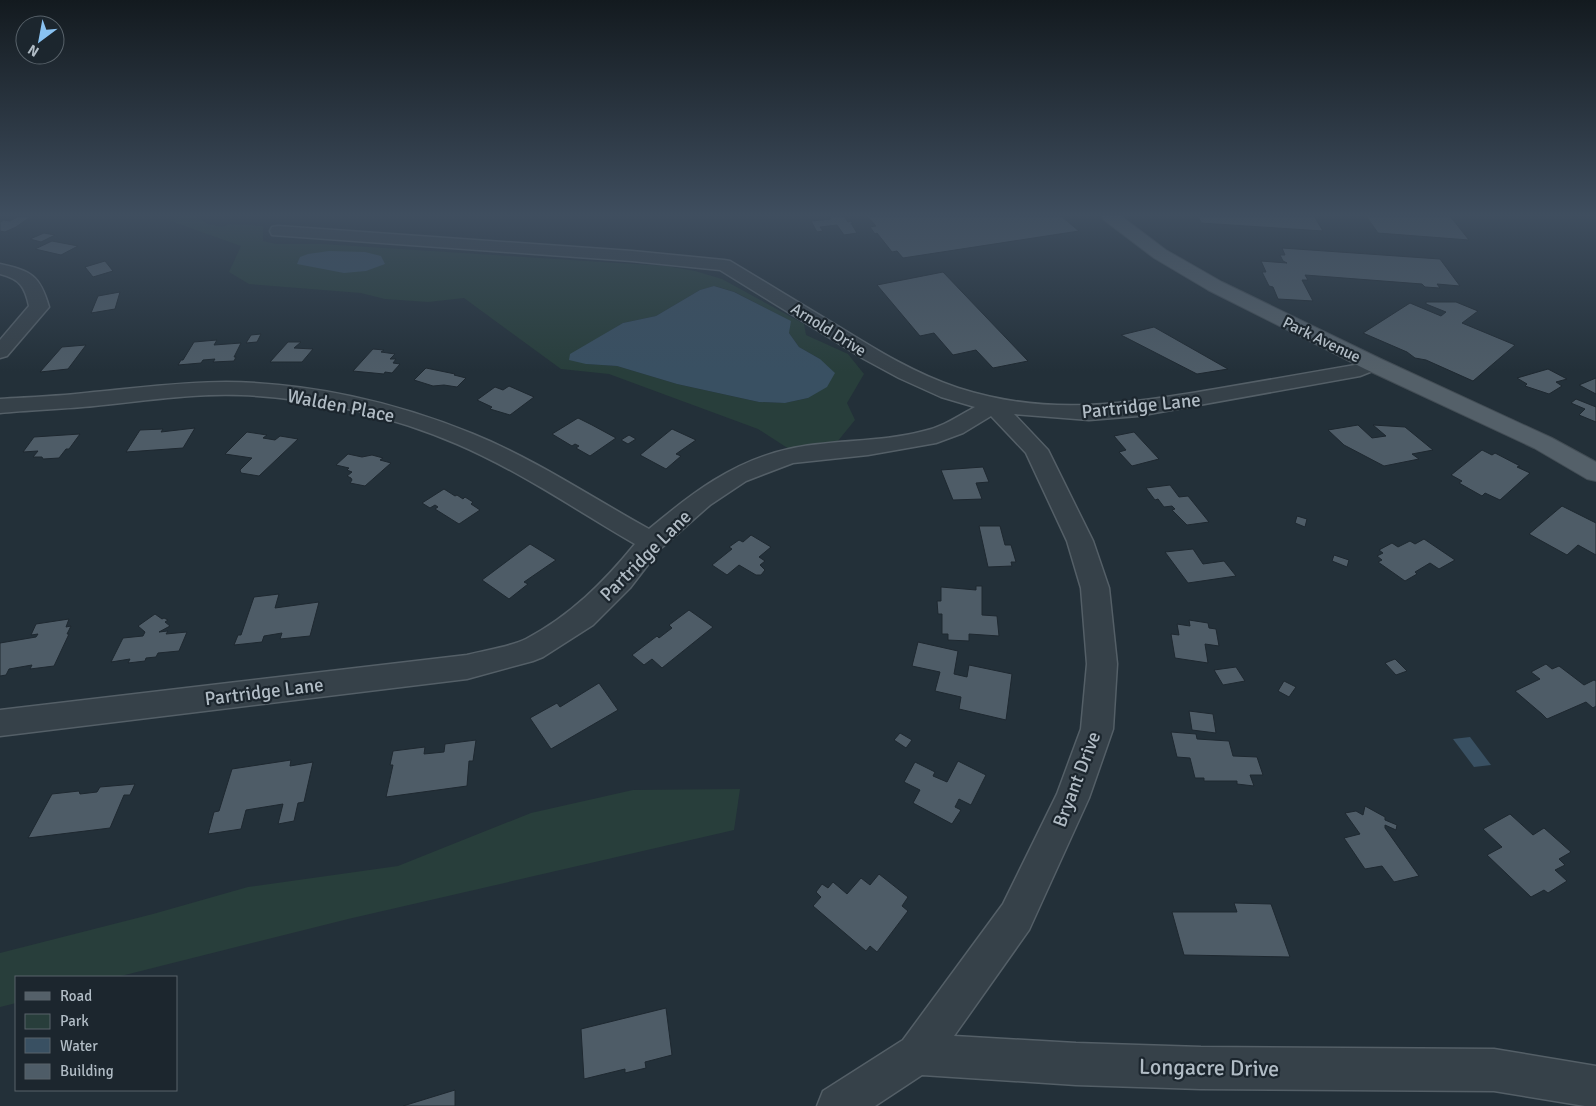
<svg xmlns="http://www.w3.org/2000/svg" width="1596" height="1106" viewBox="0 0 1596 1106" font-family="Signika,sans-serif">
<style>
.green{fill:#283e3b;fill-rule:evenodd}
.water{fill:#395062}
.building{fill:#4e5c67;stroke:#1e2830}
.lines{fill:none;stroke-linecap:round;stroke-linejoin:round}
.minor-casing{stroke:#545f67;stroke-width:3}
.major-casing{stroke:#434d55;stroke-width:2}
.minor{fill:#364149;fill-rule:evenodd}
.major{fill:#546069;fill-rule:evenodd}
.labels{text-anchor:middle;stroke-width:4.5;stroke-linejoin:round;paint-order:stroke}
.far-street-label{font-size:16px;fill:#b1bcc5;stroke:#1c262e}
.street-label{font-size:19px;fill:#b1bcc5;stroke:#1c262e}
.near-street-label{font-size:22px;fill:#b1bcc5;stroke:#1c262e}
</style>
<rect width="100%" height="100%" fill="#233039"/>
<g class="green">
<path d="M182,216h13l13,8 14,3 9,-3 32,2v15l13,3h46l344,22 29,5 27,8 82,45 2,11 42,19 16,20 -17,29 8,17 -18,22 -48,7 -31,-20 -149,-55 -48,-5 -97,-71 -36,4 -43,-3 -24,-6 -112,-9 -20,-12 12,-26 -70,-25zM715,286l20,6 55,29 -1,12 10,14 21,12 -12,39 -23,5 -26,-1 -82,-18 -60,-18 -31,-2 19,-30 18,-11 33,-7 44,-26z"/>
<path d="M740,789l-6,41 -386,89 -231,58h-101v26l-16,4v-54l153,-39 95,-27 150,-21 133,-53 102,-23z"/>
</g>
<g class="water">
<path d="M329,251l36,1 16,4 4,8 -19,7 -22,2 -47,-9 3,-7 8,-3z"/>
<path d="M714,286l20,6 57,29 -2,12 10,14 21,12 15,14 -8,14 -19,11 -23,5 -26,-1 -82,-18 -60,-18 -31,-2 -17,-4 1,-6 53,-31 33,-7 44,-26z"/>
<path d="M1470,737l21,28 -17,2 -21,-28z"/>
</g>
<g class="building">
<path d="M19,216l11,1 -14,10 -11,5 -5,-1v-9l4,-2 6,1z"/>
<path d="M829,216h15l4,6 3,-1 2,2h-2l6,10 -13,2 -7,-10 -17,2 3,4 -6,1 -6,-11 20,-2z"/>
<path d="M867,216h194l18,15 -176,27 -6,-7 -5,1 -15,-19 -2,1 -5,-7 6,-1z"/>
<path d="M1198,216h116l9,15 -122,-8z"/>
<path d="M1366,216h84l19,24 -91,-7z"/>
<path d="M44,233l11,2 -14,7 -11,-3z"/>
<path d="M52,241l26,5 -17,9 -26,-6z"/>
<path d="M1282,248l158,11 20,27 -23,-2 3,4 -15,-1 -3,-3 -117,-9 3,5h-6l11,21 -35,-2 -5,-12 -4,-1 -7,-14h4l-5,-11 26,2 -4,-2 -3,-6h5z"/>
<path d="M105,261l8,10 -20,6 -8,-10z"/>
<path d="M943,272l85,89 -35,7 -17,-18 -23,5 -19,-22 -14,3 -43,-51z"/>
<path d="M120,292l-5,17 -24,4 7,-17z"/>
<path d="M1426,302h30l22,9 -16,12 53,22 -42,36 -47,-21 -11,-2 -8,-6 -44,-19 47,-30 31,13 5,-4 -20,-8z"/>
<path d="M1154,327l74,42 -31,5 -76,-39z"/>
<path d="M261,334l-4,8 -11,1 5,-8z"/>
<path d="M217,340l-3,5 27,-2 -7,14h2l-2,4 -21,1 2,-3 -12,1 -2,3 -23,2 3,-5h2l11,-18z"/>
<path d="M288,342h13l-7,6 19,1 -11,13h-32z"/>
<path d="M86,345l-18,24 -28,3 22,-25z"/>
<path d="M373,349l11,1 -3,2 14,2 -5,5h6l-3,4 7,1 -8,9 -7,-1 -1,2 -31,-3z"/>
<path d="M426,368l29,6 -1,1 12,3 -9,9 -13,-2 -11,1 -19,-6z"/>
<path d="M1548,369l19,10 -11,3 6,4 -13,8 -24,-8 2,-2 -10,-6z"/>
<path d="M1596,378v16l-17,-9z"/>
<path d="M509,386l25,11 -24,18 -20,-6 2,-2 -15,-7 18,-13 8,3z"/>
<path d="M1576,399l20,8v15l-17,-7 6,-6 -14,-6z"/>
<path d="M578,418l14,7 24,13 -26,18 -14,-8 3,-2 -4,-2 -3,2 -20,-12z"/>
<path d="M1358,425l14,13 14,-2 -13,-11 32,2 28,23 -21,4 7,5 -35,7 -40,-21 -16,-15z"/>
<path d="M195,428l-12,20 -57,4 14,-22 23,-1 -2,3z"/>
<path d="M672,429l24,11 -20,14 5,2 -15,13 -26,-14z"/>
<path d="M247,432l20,3 -4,3 12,2 5,-4 18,3 -39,37 -18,-3 -1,-3 12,-12 -27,-4z"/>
<path d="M1134,432l25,27 -27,7 -13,-14 7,-2 -12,-14z"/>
<path d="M80,434l-11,15h-3l-7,9 -16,1 -1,-2h-9l5,-6 -15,1 11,-15z"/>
<path d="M629,435l7,4 -8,5 -7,-4z"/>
<path d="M1482,450l10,5 3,-2 25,13 -3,1 13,6 -30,27 -15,-7 -3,3 -23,-13 3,-2 -11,-6z"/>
<path d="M348,454l14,3 10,-2 11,3 -3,2 11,3 -26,23 -15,-3 2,-3 -1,-2 -4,-2 5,-4 -5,-2 2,-2 -13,-3z"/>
<path d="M983,467l6,15 -13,1 6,16 -29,1 -12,-30z"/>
<path d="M1170,485l9,12 9,-1 21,26 -22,3 -15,-15 3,-1 -3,-3 -8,1 -6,-8 -3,1 -9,-12z"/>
<path d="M444,489l11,7 2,-1 6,4 2,-2 8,5 -2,2 9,6 -21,14 -24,-15 3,-2 -3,-2 -5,3 -8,-5z"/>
<path d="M1562,506l34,17v32l-18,-10 -11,10 -38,-21z"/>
<path d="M1297,516l10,3 -2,8 -10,-4z"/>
<path d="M979,526h21l5,19h6l5,17h-5l1,4 -24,1z"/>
<path d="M751,535l20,12 -12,10 6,4 -5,4 5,5 -4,5h-5l-17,-10 -12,10 -15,-10 20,-16 -3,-2 10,-7 4,2z"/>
<path d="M1424,539l31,21 -16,9 -9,-6 -15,9 2,2 -12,7 -27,-19 4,-2 -5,-4 6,-3 -4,-3 13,-7 6,4 12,-6 5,3z"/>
<path d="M530,544l26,16 -32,22 4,2 -19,15 -27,-19z"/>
<path d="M1193,549l10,15 21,-3 12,15 -48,7 -23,-31z"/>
<path d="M1334,555l15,5 -2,7 -15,-6z"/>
<path d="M976,586h6v29l15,1 2,20 -30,-2v7l-21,-1v-6h-6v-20h-4l-1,-13h4v-14l35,3z"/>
<path d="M279,594l-4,14 44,-6 -9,34 -30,3 2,-6 -18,3 -2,6 -28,3 4,-10h3l13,-38z"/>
<path d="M689,610l24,17 -51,41 -10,-9 -8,6 -12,-10 25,-19 2,2 13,-10 -3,-3z"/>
<path d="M155,614l7,5 2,-1 4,2 -3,2 5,4 -11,6 9,-1 -2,3 21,-2 -8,19 -21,2 -2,4 -10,1 -1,3 -17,2 2,-4 -19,3 12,-24 20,-2 2,-4 -7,-6z"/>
<path d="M69,619l-3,8 5,-1 -4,8h2l-15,32 -24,3 2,-4 -23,4 -3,6 -6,1v-33l36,-6 2,-3 -7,1 5,-11z"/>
<path d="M1189,620l19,3 1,5 7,1 3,17 -14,-2 3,19 -33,-5 -4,-24 8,1 -2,-11 13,2z"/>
<path d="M918,642l40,9 -4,23 13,3 2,-12 43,9 -6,46 -47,-11 2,-12 -26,-6 5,-19 -28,-6z"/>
<path d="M1395,659l12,12 -11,4 -11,-12z"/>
<path d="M1546,664l6,5 7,-3 25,19 10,-5 2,1v25l-3,2 -7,-6 -39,17 -5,-5 -27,-23 25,-12 -9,-7z"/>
<path d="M1236,667l9,14 -22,4 -9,-15z"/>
<path d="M1284,681l12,6 -7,10 -11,-6z"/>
<path d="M599,683l19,27 -67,39 -21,-31 27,-15 3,4z"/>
<path d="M1189,711l24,3 3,19 -24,-3z"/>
<path d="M1171,732l25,2 1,5 32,2 4,15 24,1 6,18h-13l4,11 -17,-2v-3h-33v-3h-9l-5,-20 -13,-1z"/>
<path d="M900,733l12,7 -6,8 -12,-8z"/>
<path d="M476,740l-3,21h-4l-2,25 -81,11 7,-32h-3l3,-14 32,-4 -1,7 20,-2 1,-8z"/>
<path d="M291,760l-1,6 23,-4 -9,40 -6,1 -4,18 -16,3 5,-20 -37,6 -5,19 -33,5 6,-22 5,-1 13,-42z"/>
<path d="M958,761l28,14 -15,30 -12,-6 -4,8 6,3 -9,14 -39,-21 7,-13 -16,-8 11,-20 20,10 -2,4 14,6z"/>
<path d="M135,784l-5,11h-6l-14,33 -82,10 24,-44 27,-3 1,3 17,-2 3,-5z"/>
<path d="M1365,806l20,11v3l12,5 -1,5 -11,-5v3l34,48 -25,6 -12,-16 -17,3 -21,-31 16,-4 -15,-21 11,-2 7,4z"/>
<path d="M1510,814l23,21 11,-7 27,24 -12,7 6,6 -10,5 12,11 -19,12 -4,-3 -13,7 -44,-42 15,-8 -19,-18z"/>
<path d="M879,874l29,23 -6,9 6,5 -31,41 -7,-6 -4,5 -53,-45 8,-9 -5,-5 6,-8 6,4 5,-6 14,12 14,-16 9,7z"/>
<path d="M1234,903l37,1 19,53 -106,-2 -12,-43h65z"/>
<path d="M666,1008l6,47 -27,7 1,6 -21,5v-4l-41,10 -3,-50z"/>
<path d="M455,1090v16h-52z"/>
</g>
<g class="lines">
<defs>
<g id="minor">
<path d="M278,226l354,25 92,9 6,1c37,22 74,45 111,67 37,23 75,46 117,60 90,29 168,16 258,1 47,-8 93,-16 139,-24l18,-7 7,2 3,4 -3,4 -20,8 -222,40 -49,4 -75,-6 34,36 45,91 16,47 8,76 -4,65 -24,69 -60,132 -75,106 122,7 125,4 293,2 102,17v40h-11l-91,-15 -293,-2 -125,-4 -154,-10 -47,31h-58l6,-15 80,-51 100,-136 54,-110 24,-65 6,-65 -6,-76 -14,-47 -41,-88 -35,-37 -28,17 -27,10 -68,12 -75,8 -47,18 -36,24 -50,44 -30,39 -37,37 -50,32 -10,4 -66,18 -467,57v-26l467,-55c18,-5 43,-8 59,-16 44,-23 78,-57 109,-95 -59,-34 -115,-73 -178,-100 -68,-29 -142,-46 -216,-49 -49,-2 -98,6 -147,11 -31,3 -63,4 -94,7v-14c31,-2 63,-3 94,-7 44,-4 88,-10 132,-10 84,1 170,20 247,52 62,25 118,63 176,95 42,-35 84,-68 140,-80 44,-10 91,-6 135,-18 19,-4 34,-15 51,-24l-34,-10 -42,-19 -35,-19 -144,-89 -88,-9 -360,-26 -2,-4 2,-4z"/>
<path d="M0,264c31,7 40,11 49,43l-42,49 -7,2v-18l29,-34c-4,-19 -9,-27 -29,-32z"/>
</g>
<path id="major" d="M1102,216h19l45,34 56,32 159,77 171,79 44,24v19l-9,-2 -53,-31 -169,-79 -157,-79 -54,-32 -50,-38z"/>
</defs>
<use href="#minor" class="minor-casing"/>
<use href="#major" class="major-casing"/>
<use href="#minor" class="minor"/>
<use href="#major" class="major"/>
</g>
<linearGradient id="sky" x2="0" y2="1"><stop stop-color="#131a1f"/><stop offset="0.58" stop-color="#3f4e5f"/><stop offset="1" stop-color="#3f4e5f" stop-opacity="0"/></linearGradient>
<rect width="1596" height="371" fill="url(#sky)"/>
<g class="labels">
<g class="far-street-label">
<text transform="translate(829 329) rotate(32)" y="6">Arnold Drive</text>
<text transform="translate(1322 339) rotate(26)" y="6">Park Avenue</text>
</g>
<g class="street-label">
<text transform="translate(341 405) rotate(11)" y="7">Walden Place</text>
<text transform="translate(1141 405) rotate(-6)" y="7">Partridge Lane</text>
<text transform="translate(645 555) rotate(-45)" y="7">Partridge Lane</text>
<text transform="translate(264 691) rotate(-7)" y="7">Partridge Lane</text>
<text transform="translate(1076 779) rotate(-69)" y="7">Bryant Drive</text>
</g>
<g class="near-street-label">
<text transform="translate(1209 1067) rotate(1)" y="8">Longacre Drive</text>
</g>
</g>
<rect x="15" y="976" width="162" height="115" fill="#1c262e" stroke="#58626a"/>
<rect x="25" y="992" width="25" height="8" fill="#546069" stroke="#58626a"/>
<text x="60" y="1001" font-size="15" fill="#b1bcc5">Road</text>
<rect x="25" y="1014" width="25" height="15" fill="#283e3b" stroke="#58626a"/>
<text x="60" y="1026" font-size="15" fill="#b1bcc5">Park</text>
<rect x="25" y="1038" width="25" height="15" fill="#395062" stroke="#58626a"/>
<text x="60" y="1051" font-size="15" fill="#b1bcc5">Water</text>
<rect x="25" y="1064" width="25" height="15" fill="#4e5c67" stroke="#58626a"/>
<text x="60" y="1076" font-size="15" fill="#b1bcc5">Building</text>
<g transform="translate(40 40) rotate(212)"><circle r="24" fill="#1c262e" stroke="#58626a"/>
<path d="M0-4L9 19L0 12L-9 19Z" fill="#89c2f2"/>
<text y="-8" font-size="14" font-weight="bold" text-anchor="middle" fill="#b1bcc5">N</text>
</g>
</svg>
